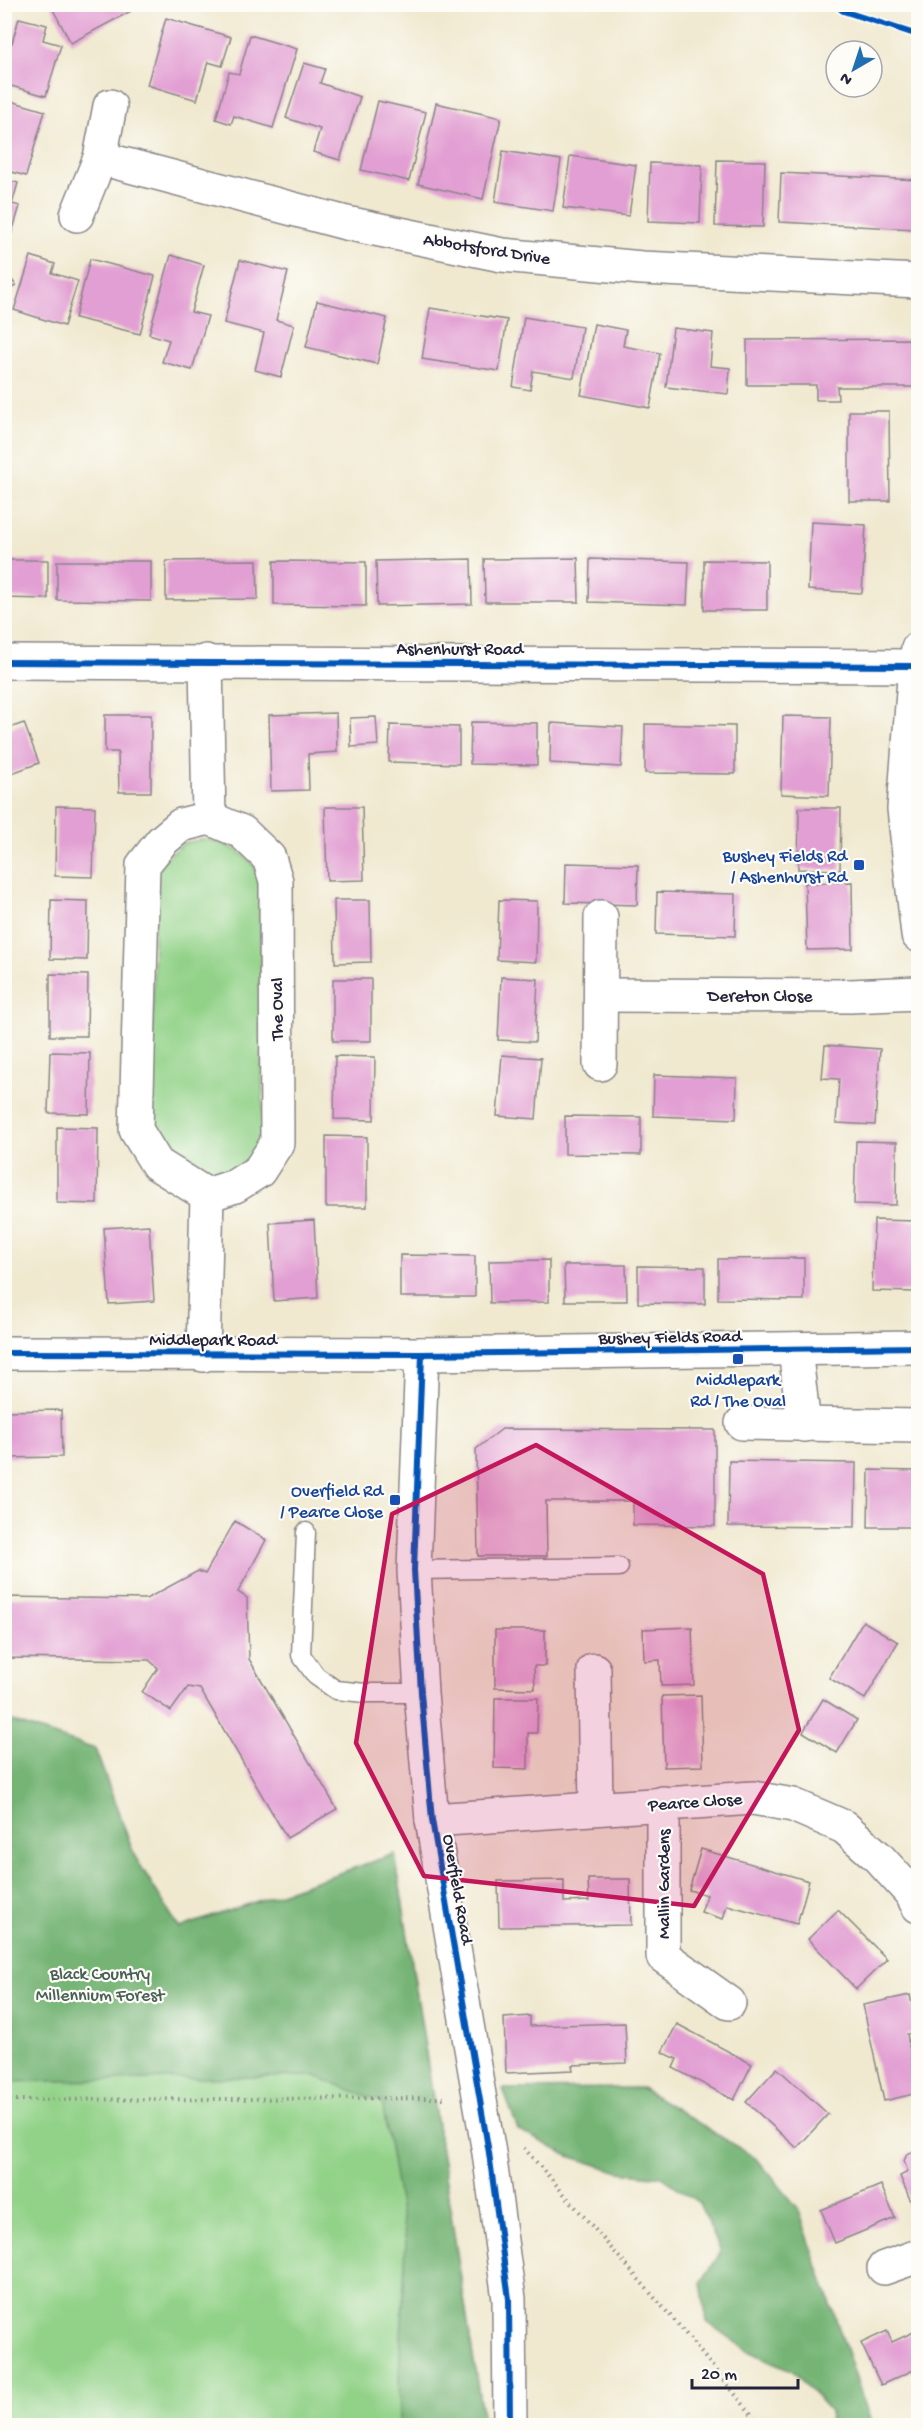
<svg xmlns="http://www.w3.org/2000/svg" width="923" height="2430" viewBox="0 0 923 2430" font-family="'Gochi Hand',sans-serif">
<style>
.green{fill:#92d288;stroke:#5a7a62;stroke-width:1.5}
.forest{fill:#75b474;stroke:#4c6b58;stroke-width:1.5}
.building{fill:#e29fd3}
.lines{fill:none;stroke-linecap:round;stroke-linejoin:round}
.lane-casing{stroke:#898686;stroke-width:21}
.street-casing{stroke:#898686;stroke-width:36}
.path{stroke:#898686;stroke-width:4;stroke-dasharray:1.5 4.5;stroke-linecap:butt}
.lane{stroke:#fff;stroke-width:18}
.street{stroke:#fff;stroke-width:33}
.cycleway-casing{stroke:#fdfcf7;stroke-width:10}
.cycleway{stroke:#0057b8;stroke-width:6}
.marked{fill:#c2185b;fill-opacity:0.2;stroke:#c2185b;stroke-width:4.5;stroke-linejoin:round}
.transit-dot{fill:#1a4fb4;stroke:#fdfcf7;stroke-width:2}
.labels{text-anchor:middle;stroke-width:4.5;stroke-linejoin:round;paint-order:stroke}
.street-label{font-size:18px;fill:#22223b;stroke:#fdfcf7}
.transit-label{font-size:18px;fill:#164399;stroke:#fdfcf7;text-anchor:end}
.park-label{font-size:18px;fill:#496056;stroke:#fdfcf7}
</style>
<rect width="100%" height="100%" fill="#fdfcf7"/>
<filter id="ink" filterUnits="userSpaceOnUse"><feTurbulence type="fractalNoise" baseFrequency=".0167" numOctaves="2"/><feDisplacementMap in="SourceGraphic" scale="12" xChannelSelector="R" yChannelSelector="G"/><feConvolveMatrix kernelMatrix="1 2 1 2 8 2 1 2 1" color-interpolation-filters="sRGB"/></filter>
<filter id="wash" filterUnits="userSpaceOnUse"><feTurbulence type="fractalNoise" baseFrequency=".008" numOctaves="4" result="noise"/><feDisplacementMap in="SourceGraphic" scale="24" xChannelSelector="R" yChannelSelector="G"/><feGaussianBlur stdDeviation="1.35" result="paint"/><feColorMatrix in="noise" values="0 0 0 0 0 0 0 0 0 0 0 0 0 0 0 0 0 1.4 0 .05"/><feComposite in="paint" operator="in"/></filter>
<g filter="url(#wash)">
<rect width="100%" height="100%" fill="#f0e9d0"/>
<g class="green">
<path d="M204,839c18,3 39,12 50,27 4,5 5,13 6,19l3,251 -8,16 -12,12 -13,6 -21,2 -18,-3 -33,-26 -7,-22 4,-254 29,-24z"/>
<path d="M5,1719l90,30 40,108 44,71 216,-74 87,561 -1,11h-476z"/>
</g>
<g class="forest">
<path d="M5,1719l90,30 40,108 44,71 216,-74 87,561 -1,10h-81l-1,-49 7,-134 -24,-140 -67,-26 -310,6z"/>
<path d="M642,2088l115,71 41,49 74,217h-43l1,-14 -37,-40 -45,-20 -41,-29 -6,-39 20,-31 -22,-49 -37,-26 -43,-5 -50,-16 -51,-26 -15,-41z"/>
</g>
<g id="blocks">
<g class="building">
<path d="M50,4h80l3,6 -62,33z"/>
<path d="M19,18l28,7 -4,15 18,5 -15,51 -42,-12v-43l8,2z"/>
<path d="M166,18l65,19 -9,29 -14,-4 -11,38 -50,-15z"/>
<path d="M250,35l47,14 -24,79 -39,-12 -3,8 -15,-5 13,-47 10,2z"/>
<path d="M304,63l21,6 -5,14 40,14 -20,63 -27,-8 7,-23 -34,-11z"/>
<path d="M4,99l41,12 -19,65 -22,-6z"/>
<path d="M378,101l48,11 -17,69 -48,-11z"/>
<path d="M436,103l65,15 -18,81 -65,-15z"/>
<path d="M503,151l58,9 -8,51 -58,-9z"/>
<path d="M570,156l66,9 -7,51 -66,-8z"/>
<path d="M717,160l48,1 -2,66 -48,-1z"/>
<path d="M650,163l52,2 -2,58 -52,-2z"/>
<path d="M781,173l137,7 -3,49 -136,-7z"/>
<path d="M4,179l14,4 -6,21 8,2 -9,30 -7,-2z"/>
<path d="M171,255l33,10 -13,47 17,4 -16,54 -30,-8 7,-22 -20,-6z"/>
<path d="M31,256l24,8 -3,9 26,8 -14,45 -50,-16z"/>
<path d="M90,259l65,17 -15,58 -65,-16z"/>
<path d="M240,260l48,12 -12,48 18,5 -13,52 -26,-7 9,-37 -40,-10z"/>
<path d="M4,271l12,14 -12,9z"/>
<path d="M317,301l70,17 -10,46 -71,-17z"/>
<path d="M430,308l77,12 -8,51 -77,-12z"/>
<path d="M524,317l58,10 -8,51 -41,-7 -3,19 -17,-3z"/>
<path d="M594,324l32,6 -3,16 37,7 -10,55 -69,-13z"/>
<path d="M673,328l40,5 -3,33 20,2 -2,26 -62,-7z"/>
<path d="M918,339v48h-81l1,13h-22v-15h-69v-45z"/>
<path d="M849,411h40l1,90h-41z"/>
<path d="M811,522l55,3 -4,68 -54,-3z"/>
<path d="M578,558l1,44h-94l-1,-43z"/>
<path d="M471,559l1,45 -95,2 -1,-45z"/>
<path d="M590,559l99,3 -2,43 -98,-3z"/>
<path d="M4,560h44v39l-44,-1z"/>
<path d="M257,560l1,39 -92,1v-39z"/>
<path d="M704,560l63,1v49h-63z"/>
<path d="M57,561h94v40l-94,-1z"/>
<path d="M274,561l92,1v44l-92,-1z"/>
<path d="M336,713l1,39 -29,2 1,36 -38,1 -2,-76z"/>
<path d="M105,715h46v77h-32l-1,-40h-13z"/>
<path d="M783,716l48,1 -2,79 -48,-2z"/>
<path d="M376,717l2,28 -27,2 -1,-29z"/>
<path d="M471,722l66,1v42l-67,-1z"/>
<path d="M24,723l15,40 -35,13v-46z"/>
<path d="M551,723l72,4 -2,40 -71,-4z"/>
<path d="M645,724l90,2v48l-90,-1z"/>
<path d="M390,725l69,2v37l-70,-2z"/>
<path d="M56,806l39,1 -2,70 -38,-1z"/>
<path d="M325,807h37l2,73 -37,1z"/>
<path d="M799,808h42l-1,62 -42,-1z"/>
<path d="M566,863l72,2 -1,40 -72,-2z"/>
<path d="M852,882l1,67 -46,1 -2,-67z"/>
<path d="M657,892l79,2 -1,42 -79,-2z"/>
<path d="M51,900l37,1 -1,59 -37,-1z"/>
<path d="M334,900h36l1,62 -36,1z"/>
<path d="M499,900l38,1 -1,61 -39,-2z"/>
<path d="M50,974l38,1 -1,61h-37z"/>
<path d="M501,977l37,2 -3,63 -37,-2z"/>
<rect x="333" y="979" width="38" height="62"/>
<path d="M825,1045l55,4 -5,76 -39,-2 3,-44 -17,-1z"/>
<path d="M50,1052l40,1 -1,61 -41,-1z"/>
<path d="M502,1055l39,3 -5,61 -39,-3z"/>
<path d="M335,1056l40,1 -1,63 -40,-1z"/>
<path d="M654,1075l83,3 -1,41 -83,-3z"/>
<path d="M565,1116l76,1v38l-76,-1z"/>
<path d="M57,1127l41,1 -1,76 -40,-1z"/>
<path d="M326,1136l41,1v70h-41z"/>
<path d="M856,1141l41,1 -1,63 -42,-1z"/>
<path d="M314,1220l4,78 -44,3 -4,-78z"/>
<path d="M874,1220l44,1 -1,71 -45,-1z"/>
<path d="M149,1225l5,76 -45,3 -5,-76z"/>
<path d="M400,1255l75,1v41h-75z"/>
<path d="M804,1258v42l-86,-1v-40z"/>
<path d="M549,1260v42l-59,1 -1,-42z"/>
<path d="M564,1265h62l1,36h-62z"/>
<path d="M638,1266l67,1v37l-67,-1z"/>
<path d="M4,1267h4l1,44h-5z"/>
<path d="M61,1410l1,47 -58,1v-47z"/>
<path d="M502,1429l213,1v96l-82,-1v-24h-87l1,55h-69l-2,-107z"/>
<path d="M729,1461l127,2 -1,64 -127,-1z"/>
<path d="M869,1470l49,1v56h-50z"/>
<path d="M235,1521l31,19 -28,52 9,6 2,61 88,150 -50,29 -87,-149 -12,-2 -17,24 -29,-19 16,-24 -9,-8 -145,-2v-61l142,2 52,-28 7,3z"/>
<path d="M863,1621l35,21 -33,57 -36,-21z"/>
<path d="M692,1627l2,58 -33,1 -1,-26 -16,1 -1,-32z"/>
<path d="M495,1630h50v36h-11l1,23 -40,-1z"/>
<path d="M701,1695l2,71 -39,1 -2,-71z"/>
<path d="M495,1698h43l-1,35h-9v36l-34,-1z"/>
<path d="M823,1699l34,21 -20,33 -34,-21z"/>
<path d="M701,1849l108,32 -12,43 -70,-19 -4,14 -22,-7 6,-17 -18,-5z"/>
<path d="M588,1879h42l1,46 -132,2 -1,-46 66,-1v22l25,-1z"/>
<path d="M838,1910l49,49 -31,30 -48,-50z"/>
<path d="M910,1995l8,37 -11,2 11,59 -34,8 -21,-96z"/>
<path d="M530,2016v10l95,-3 2,40 -55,2 1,5 -67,3 -2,-55z"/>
<path d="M677,2024l75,40 -18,36 -61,-32 4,-9 -15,-7z"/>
<path d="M777,2068l51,46 -31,34 -51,-46z"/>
<path d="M915,2151h3v59l-3,1 -15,-35 8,-4 -4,-11 3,-7z"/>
<path d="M881,2185l14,33 -60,25 -14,-33z"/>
<path d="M918,2330v38l-37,17 -20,-42 26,-12 5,11z"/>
</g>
</g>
</g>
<g filter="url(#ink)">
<use href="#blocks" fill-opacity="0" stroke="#898686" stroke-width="1.5"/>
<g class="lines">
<defs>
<g id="lane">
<path d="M306,1532l-5,123 15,21 20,14 29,3h56"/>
<path d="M414,1570l205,-3"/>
</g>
<g id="street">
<path d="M100,158l246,65 156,32 140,13 276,13"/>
<path d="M77,215l23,-57 10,-52"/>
<path d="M918,648l-3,18 -11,143 14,126"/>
<path d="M4,662l911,4"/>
<path d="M601,995l249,1 68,-3"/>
<path d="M600,1064l1,-147"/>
<path d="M207,1195l28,-9 24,-15 18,-28 -1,-262 -7,-23 -27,-26 -33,-14"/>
<path d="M795,1349l9,76"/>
<path d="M4,1353l418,1 496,-7"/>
<path d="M422,1354l-8,216 7,123 11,127 57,333 20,146 1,127"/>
<path d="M203,1355l4,-160 -50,-31 -21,-34 7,-265 19,-24 19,-16 28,-7 -3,-157"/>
<path d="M742,1423l176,3"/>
<path d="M594,1670l2,138"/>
<path d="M663,1803v153l66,47"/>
<path d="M432,1820l321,-22 40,7 51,22 34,30 33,36 7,13"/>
<path d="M884,2268l34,-12"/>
</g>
</defs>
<use href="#lane" class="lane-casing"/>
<use href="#street" class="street-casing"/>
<g class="path">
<path d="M815,4l28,7"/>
<path d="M4,2100l442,-2"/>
<path d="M524,2148l157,180 80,98"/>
</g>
<use href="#lane" class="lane"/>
<use href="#street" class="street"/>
<defs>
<g id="cycleway">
<path d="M834,4l9,7 75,24"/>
<path d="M4,662l911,4"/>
<path d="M4,1353l418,1 496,-7"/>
<path d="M422,1354l-8,216 7,123 11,127 57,333 20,146 1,127"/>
</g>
</defs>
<use href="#cycleway" class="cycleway-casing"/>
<use href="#cycleway" class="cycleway"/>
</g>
</g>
<path class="marked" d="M536,1445l227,129 36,156 -105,176 -270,-30 -68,-133 36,-229z"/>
<g class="transit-dot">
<rect x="853" y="859" width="12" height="12" rx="3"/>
<rect x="732" y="1353" width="12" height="12" rx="3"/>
<rect x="389" y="1494" width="12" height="12" rx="3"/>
</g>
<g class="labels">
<g class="street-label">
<text transform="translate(487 248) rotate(9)" y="6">Abbotsford Drive</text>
<text x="460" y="654">Ashenhurst Road</text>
<text x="760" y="1001">Dereton Close</text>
<text transform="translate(276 1009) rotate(-90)" y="6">The Oval</text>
<text transform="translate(670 1336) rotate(-1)" y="6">Bushey Fields Road</text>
<text x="213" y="1345">Middlepark Road</text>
<text transform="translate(695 1801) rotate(-4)" y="6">Pearce Close</text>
<text transform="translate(663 1884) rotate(-90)" y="6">Mallin Gardens</text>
<text transform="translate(459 1889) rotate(80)" y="6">Overfield Road</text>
</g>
<g class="transit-label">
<text x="847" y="861">Bushey Fields Rd<tspan x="847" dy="21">/ Ashenhurst Rd</tspan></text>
<text x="738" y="1385" text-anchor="middle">Middlepark<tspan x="738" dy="21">Rd / The Oval</tspan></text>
<text x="383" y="1496">Overfield Rd<tspan x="383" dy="21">/ Pearce Close</tspan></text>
</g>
<g class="park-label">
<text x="100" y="1979">Black Country<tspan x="100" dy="21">Millennium Forest</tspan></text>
</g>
</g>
<rect width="923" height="2430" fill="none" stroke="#fdfcf7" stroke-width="24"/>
<g transform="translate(854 69) rotate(219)"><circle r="28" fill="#fdfcf7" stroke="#a5a5ac" stroke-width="1.5"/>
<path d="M0-4.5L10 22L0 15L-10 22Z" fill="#1f6fb2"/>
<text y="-9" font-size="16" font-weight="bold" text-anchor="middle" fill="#22223b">N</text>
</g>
<path d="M692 2379v9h106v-9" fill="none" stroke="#22223b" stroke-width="3"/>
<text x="701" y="2379" font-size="18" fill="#22223b" stroke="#fdfcf7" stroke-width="4.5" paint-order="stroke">20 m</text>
</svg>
